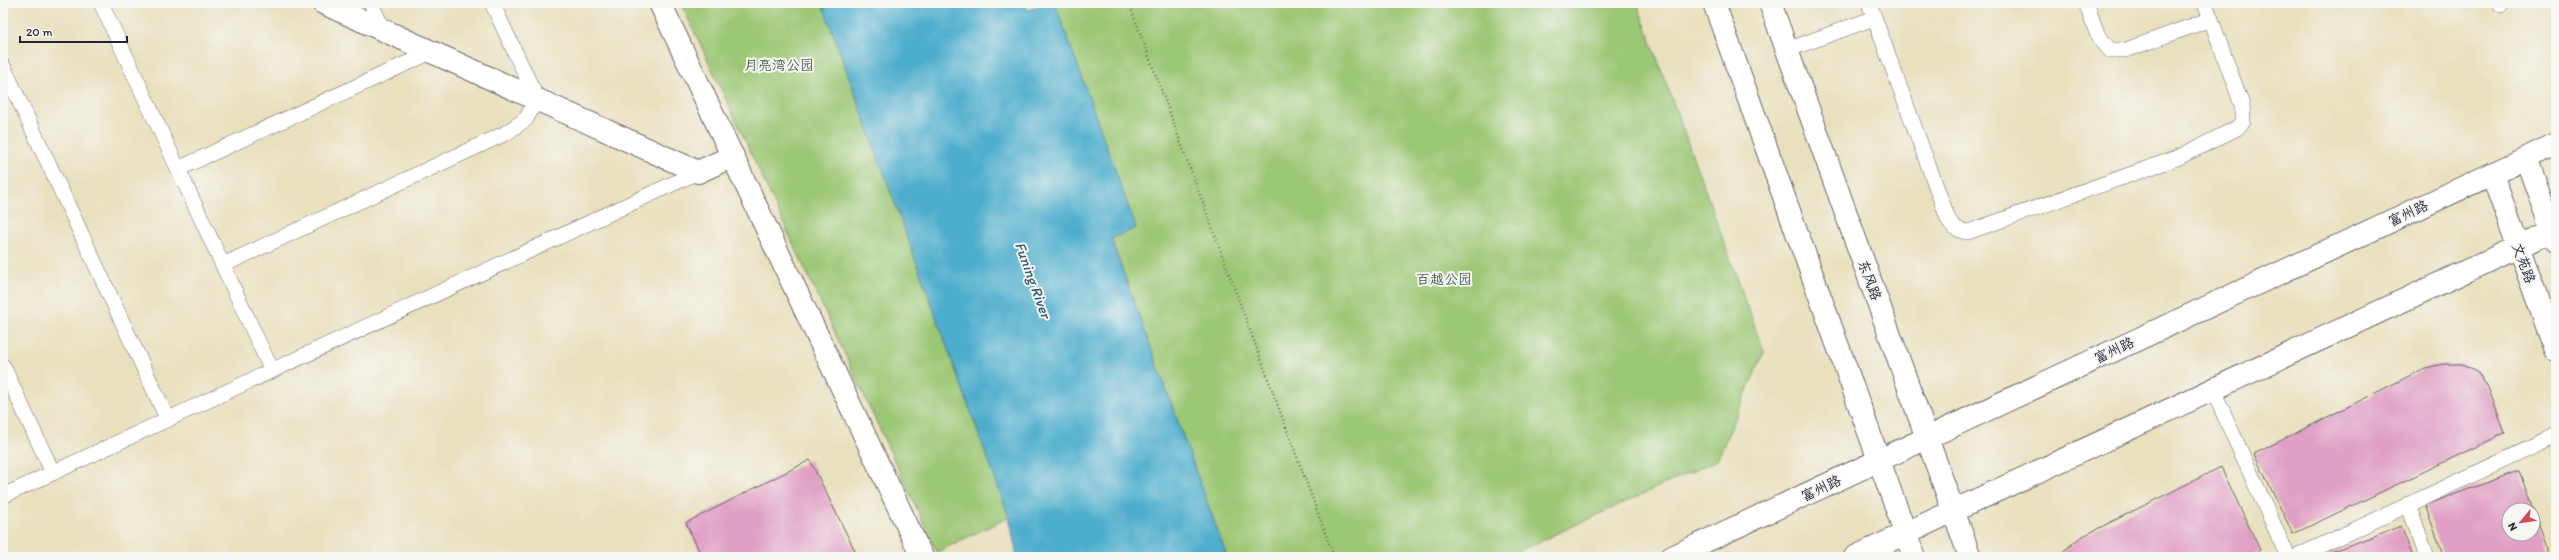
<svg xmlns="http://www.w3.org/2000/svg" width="2559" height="560" viewBox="0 0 2559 560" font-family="Itim,'LXGW WenKai TC',sans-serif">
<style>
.green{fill:#9cc774;stroke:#5f7458}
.water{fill:#4eadcd;stroke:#386884}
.building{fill:#e09fc4;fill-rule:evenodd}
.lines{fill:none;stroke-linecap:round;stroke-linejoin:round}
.lane-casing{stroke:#686468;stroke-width:16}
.street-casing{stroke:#686468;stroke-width:24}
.secondary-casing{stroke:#686468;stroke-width:24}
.path{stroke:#686468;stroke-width:2.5;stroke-dasharray:1 3;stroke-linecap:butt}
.lane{stroke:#fff;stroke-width:15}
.street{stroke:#fff;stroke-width:22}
.secondary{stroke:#fff;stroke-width:22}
.labels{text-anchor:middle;stroke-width:4;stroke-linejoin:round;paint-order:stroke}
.park-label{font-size:14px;fill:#4d5c4f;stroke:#f6f6f2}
.street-label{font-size:14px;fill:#22223b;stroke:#f6f6f2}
.water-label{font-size:15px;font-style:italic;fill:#345a75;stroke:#f6f6f2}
</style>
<rect width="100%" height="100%" fill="#f6f6f2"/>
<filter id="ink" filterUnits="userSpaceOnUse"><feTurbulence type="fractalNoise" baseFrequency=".025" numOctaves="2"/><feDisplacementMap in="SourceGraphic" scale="8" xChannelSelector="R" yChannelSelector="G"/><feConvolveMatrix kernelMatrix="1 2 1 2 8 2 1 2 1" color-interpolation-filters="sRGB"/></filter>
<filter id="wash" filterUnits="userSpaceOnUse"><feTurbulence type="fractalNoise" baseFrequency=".012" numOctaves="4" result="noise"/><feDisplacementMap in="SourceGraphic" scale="16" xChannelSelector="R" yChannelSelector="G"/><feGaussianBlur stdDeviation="0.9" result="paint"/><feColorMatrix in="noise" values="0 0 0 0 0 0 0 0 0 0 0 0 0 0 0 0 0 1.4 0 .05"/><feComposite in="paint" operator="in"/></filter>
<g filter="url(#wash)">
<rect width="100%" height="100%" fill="#e9e0bd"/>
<g class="green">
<path d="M681,3h141l187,514 -72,35z"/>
<path d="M1055,3h582l127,349 -47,108 -211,97h-279l-116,-319 25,-10z"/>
</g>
<path class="water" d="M822,3h203l3,7 17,-7h10l81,225 -25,11 116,318h-210l-8,-40z"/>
<g id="blocks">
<g class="building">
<path d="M2444,364h18l16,8 11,18 16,43 -212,101 -39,-80 171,-86z"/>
<path d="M810,460l48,97h-156l-16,-34z"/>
<path d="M2221,467l39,83 -14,7h-190l25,-20z"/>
<path d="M2519,471l32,86h-107l-19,-52zM2509,510h24v24h-24z"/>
<path d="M2401,526l12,31h-96z"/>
</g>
</g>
</g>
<g filter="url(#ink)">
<use href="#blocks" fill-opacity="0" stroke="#686468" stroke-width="1"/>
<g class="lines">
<defs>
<g id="lane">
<path d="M101,3l171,368"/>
<path d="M371,3l12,27"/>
<path d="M1869,3l79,216c5,8 10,12 20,13l209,-74 60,-30 6,-7 -1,-16 -37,-102"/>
<path d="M2086,3l12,33 12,14h16l85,-31"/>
<path d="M2500,3l1,2"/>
<path d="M1787,50l87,-32"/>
<path d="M3,66l165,354"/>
<path d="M178,169l253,-117"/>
<path d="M223,265l283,-132 20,-14 11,-20 -45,-96"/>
<path d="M3,366l50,107"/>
<path d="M2213,390l75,167"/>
<path d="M3,496l695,-324"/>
<path d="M2408,504l19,53"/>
<path d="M2296,557l260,-121"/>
</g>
<path id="street" d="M323,3l375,169 35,-16"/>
<g id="secondary">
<path d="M660,3l262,554"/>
<path d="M1714,3l200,554"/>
<path d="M1770,3l200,554"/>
<path d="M2526,158l30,84"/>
<path d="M2492,174l64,177"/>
<path d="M1672,557l884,-413"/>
<path d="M1855,557l701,-328"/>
</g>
</defs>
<use href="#lane" class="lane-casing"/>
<use href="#street" class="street-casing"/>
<use href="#secondary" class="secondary-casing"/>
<path class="path" d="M1129,3l205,554"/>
<use href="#lane" class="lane"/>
<use href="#street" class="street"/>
<use href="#secondary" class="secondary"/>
</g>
</g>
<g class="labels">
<g class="park-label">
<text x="779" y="70">月亮湾公园</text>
<text x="1444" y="284">百越公园</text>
</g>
<g class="street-label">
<text transform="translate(2408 213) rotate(-25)" y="5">富州路</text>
<text transform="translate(2524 263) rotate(70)" y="5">文苑路</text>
<text transform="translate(1870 280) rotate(70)" y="5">东风路</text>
<text transform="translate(2114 350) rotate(-25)" y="5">富州路</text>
<text transform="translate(1821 488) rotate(-25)" y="5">富州路</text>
</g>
<g class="water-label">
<text transform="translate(1033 280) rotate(70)" y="5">Funing River</text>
</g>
</g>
<rect width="2559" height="560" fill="none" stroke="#f6f6f2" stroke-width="16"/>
<g transform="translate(2521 522) rotate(241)"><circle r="19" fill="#f6f6f2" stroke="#a1a1a9"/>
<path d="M0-3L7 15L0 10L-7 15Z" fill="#d1495b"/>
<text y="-6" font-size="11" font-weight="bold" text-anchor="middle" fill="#22223b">N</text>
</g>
<path d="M20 36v6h107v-6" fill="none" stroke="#22223b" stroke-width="2"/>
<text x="26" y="36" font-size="12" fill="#22223b" stroke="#f6f6f2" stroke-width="3" paint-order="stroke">20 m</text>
</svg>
